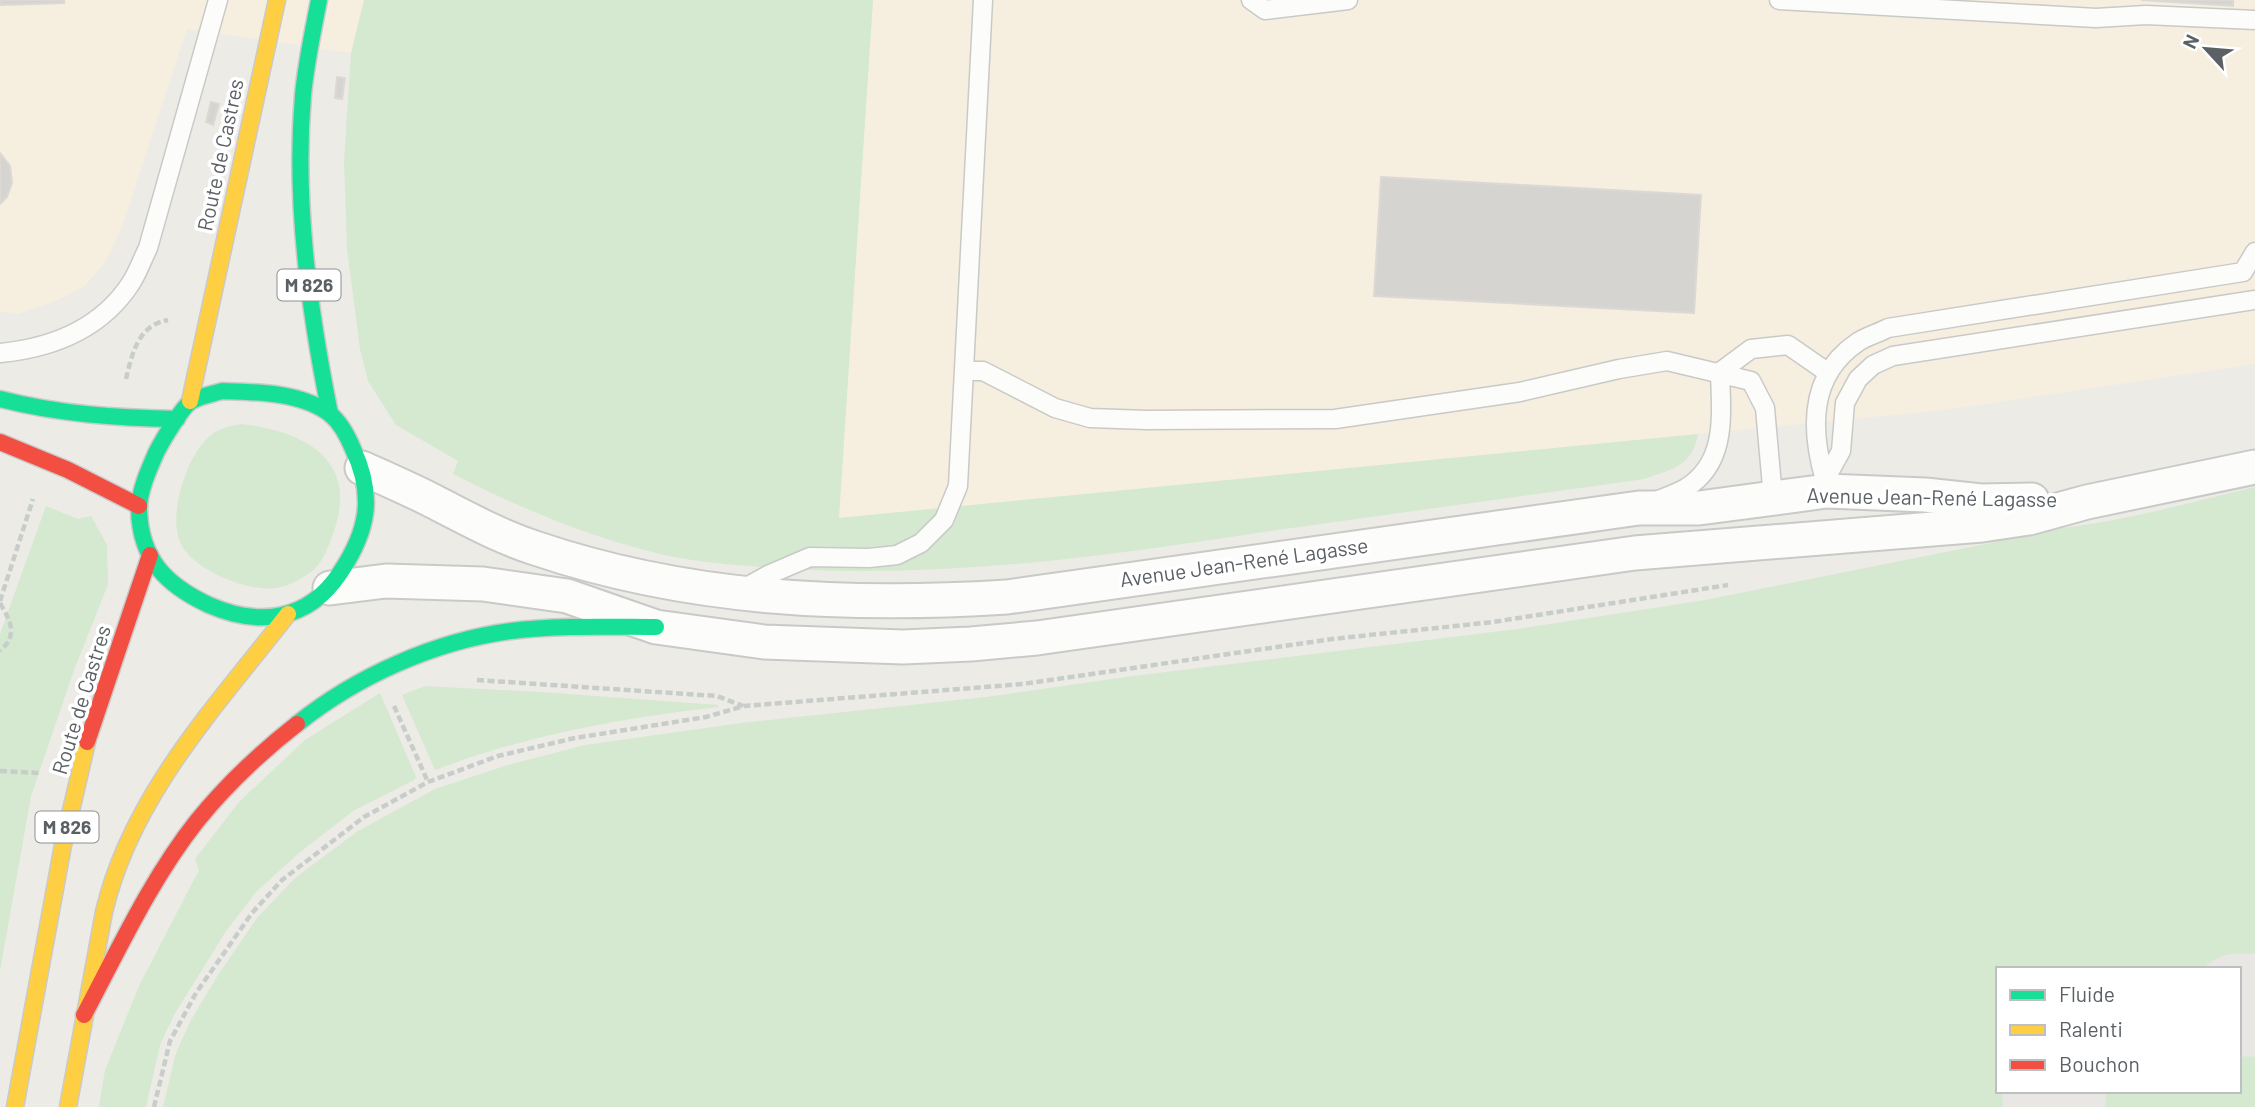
<svg xmlns="http://www.w3.org/2000/svg" width="2255" height="1107" viewBox="0 0 2255 1107" font-family="Barlow,sans-serif">
<style>
.commercial{fill:#f6efdf}
.green{fill:#d4e9d0}
.lines{fill:none;stroke-linecap:round;stroke-linejoin:round}
.taxiway{stroke:#e8e7e4;stroke-width:103}
.building{fill:#d6d4d1;stroke:#dcd9d5;stroke-width:2}
.lane-casing{stroke:#c9c9c8;stroke-width:21}
.street-casing{stroke:#c9c9c8;stroke-width:37}
.fast-casing{stroke:#c9caca;stroke-width:19}
.slow-casing{stroke:#c9caca;stroke-width:19}
.jam-casing{stroke:#c9caca;stroke-width:19}
.path{stroke:#c8cdca;stroke-width:4.5;stroke-dasharray:7 3.5;stroke-linecap:butt}
.lane{stroke:#fcfcfb;stroke-width:18}
.street{stroke:#fcfcfb;stroke-width:33}
.fast{stroke:#16e098;stroke-width:16}
.slow{stroke:#ffcf43;stroke-width:16}
.jam{stroke:#f24e42;stroke-width:16}
.labels{text-anchor:middle;stroke-width:7;stroke-linejoin:round;paint-order:stroke}
.shield{fill:#fff;stroke:#8c9093;stroke-width:2}
.shield-label{font-size:19px;font-weight:bold;fill:#5b6065}
.street-label{font-size:21px;fill:#5b6065;stroke:#fff}
</style>
<rect width="100%" height="100%" fill="#ecebe6"/>
<g class="commercial">
<path d="M0,0h364l-13,53 -164,-24 -65,198 -17,35 -20,24 -27,14 -41,14 -17,-2z"/>
<path d="M873,0h1382v364l-311,46 -1106,108z"/>
</g>
<g class="green">
<path d="M364,0h509l-34,518 859,-84c-6,33 -26,35 -54,45 -127,18 -254,35 -381,53 -156,24 -314,46 -473,37 -40,-3 -82,-5 -121,-13 -76,-17 -147,-47 -216,-82l5,-13 -62,-36 -28,-44 -8,-32 -13,-100 -3,-88 7,-108z"/>
<path d="M241,424c63,7 118,35 93,107 -5,14 -11,32 -23,41 -10,7 -22,14 -34,16 -29,4 -84,-17 -97,-46 -12,-27 7,-89 31,-107 9,-7 19,-9 30,-11z"/>
<path d="M2255,487v492h-16v-10h-241v122h28l-1,16h-1862l13,-54 15,-33 27,-45 39,-57 38,-40 63,-47 77,-42 73,-24 77,-20 156,-22 245,-26 147,-21 385,-47 187,-29 291,-58 2,-9c89,-2 171,-25 257,-46z"/>
<path d="M46,506l32,13 13,-3 16,29 1,39 -35,89 -42,123 -31,175v-337z"/>
<path d="M425,686l116,6 177,13v2c-97,11 -191,28 -283,63l-33,-75z"/>
<path d="M380,693l36,84 -2,3 -61,31 -54,42 -42,38 -31,40 -52,84 -14,30 -14,62h-47l6,-37 34,-84 60,-116 -4,-11 44,-57 66,-62z"/>
<path d="M2239,1029l16,1v77h-175l1,-16h158z"/>
</g>
<g class="lines">
<g class="taxiway">
<path d="M2239,1005h16"/>
<path d="M2054,1107v-16"/>
</g>
</g>
<g class="building">
<path d="M0,0h64v3l-64,2z"/>
<path d="M2141,0h92v6z"/>
<path d="M337,77l8,1 -3,21 -7,-1z"/>
<path d="M211,102l8,2 -6,21 -7,-3z"/>
<path d="M0,153l10,13 2,17 -5,14 -7,7z"/>
<path d="M1381,177l320,18 -7,118 -320,-17z"/>
</g>
<g class="lines">
<defs>
<g id="lane">
<path d="M1251,0l14,10 83,-10"/>
<path d="M1779,0l317,18 50,-3 109,5"/>
<path d="M0,353c52,-5 101,-24 131,-70 7,-11 11,-23 17,-35l70,-248"/>
<path d="M965,371h18l72,37 35,10 57,2 188,-1 185,-27 99,-23 48,-8 84,20 14,27 8,90"/>
<path d="M1720,372l31,-23 37,-4 39,27"/>
<path d="M1825,480c-15,-51 -16,-105 33,-138 9,-6 21,-9 30,-14l355,-56 12,-20"/>
<path d="M1826,484l-1,-4 16,-29 4,-48 13,-24 15,-14 20,-9 362,-56"/>
<path d="M1656,501c10,-4 21,-8 30,-13 42,-26 35,-75 34,-116"/>
<path d="M741,590l27,-15 42,-18 59,1 28,-3 24,-12 23,-23 14,-34 25,-486"/>
</g>
<g id="street">
<path d="M362,468c22,10 45,20 67,31 35,18 69,37 106,49 153,52 313,59 472,49l632,-89h60l128,-17 98,4 56,6 51,-1"/>
<path d="M330,588l56,-7 97,3 84,12 89,31 108,15 139,5 68,-3 66,-6 598,-85 347,-28 47,-7 58,-16 168,-35"/>
</g>
<g id="fast">
<path d="M319,0c-6,31 -13,63 -16,95 -9,107 6,214 27,319"/>
<path d="M222,391c34,1 79,1 108,23 10,8 18,23 23,35 22,47 15,82 -13,124 -32,48 -81,54 -131,32 -43,-20 -69,-46 -70,-96 0,-18 10,-40 17,-56 5,-10 27,-48 36,-52 8,-5 21,-7 30,-10z"/>
<path d="M0,399c58,15 117,19 177,20"/>
<path d="M297,724c60,-48 138,-83 214,-93 48,-6 97,-4 145,-4"/>
</g>
<g id="slow">
<path d="M190,401l87,-401"/>
<path d="M15,1107l48,-262 24,-103"/>
<path d="M68,1107l36,-195c27,-116 113,-207 184,-298"/>
</g>
<g id="jam">
<path d="M0,442l68,28 71,36"/>
<path d="M87,742l63,-187"/>
<path d="M84,1015c35,-66 67,-136 113,-194 30,-37 63,-68 100,-97"/>
</g>
</defs>
<use href="#lane" class="lane-casing"/>
<use href="#street" class="street-casing"/>
<use href="#fast" class="fast-casing"/>
<use href="#slow" class="slow-casing"/>
<use href="#jam" class="jam-casing"/>
<g class="path">
<path d="M126,379c6,-25 12,-54 42,-59"/>
<path d="M0,601l33,-102"/>
<path d="M0,603c10,18 19,31 0,48"/>
<path d="M477,680l240,16 26,10"/>
<path d="M394,706l34,76"/>
<path d="M0,771l39,2"/>
<path d="M154,1107l16,-66 26,-48 56,-80 30,-33 82,-63 64,-35 70,-26 77,-18 131,-21 38,-11 279,-22 309,-45 161,-17 235,-37"/>
</g>
<use href="#lane" class="lane"/>
<use href="#street" class="street"/>
<use href="#fast" class="fast"/>
<use href="#slow" class="slow"/>
<use href="#jam" class="jam"/>
</g>
<g class="labels">
<g class="shield">
<rect x="277.5" y="269.5" width="63" height="31" rx="5"/>
<rect x="35.5" y="811.5" width="63" height="31" rx="5"/>
</g>
<g class="shield-label">
<text x="309" y="292">M 826</text>
<text x="67" y="834">M 826</text>
</g>
<g class="street-label">
<text transform="translate(221 155) rotate(-78)" y="7">Route de Castres</text>
<text transform="translate(1932 498) rotate(1)" y="7">Avenue Jean-René Lagasse</text>
<text transform="translate(1244 563) rotate(-8)" y="7">Avenue Jean-René Lagasse</text>
<text transform="translate(82 700) rotate(-73)" y="7">Route de Castres</text>
</g>
</g>
<rect x="1996" y="967" width="245" height="126" fill="#ffffff" stroke="#bdbfc1" stroke-width="2"/>
<rect x="2010" y="990" width="35" height="10" fill="#16e098" stroke="#bdbfc1" stroke-width="2"/>
<text x="2059" y="1002" font-size="21" fill="#5b6065">Fluide</text>
<rect x="2010" y="1025" width="35" height="10" fill="#ffcf43" stroke="#bdbfc1" stroke-width="2"/>
<text x="2059" y="1037" font-size="21" fill="#5b6065">Ralenti</text>
<rect x="2010" y="1060" width="35" height="10" fill="#f24e42" stroke="#bdbfc1" stroke-width="2"/>
<text x="2059" y="1072" font-size="21" fill="#5b6065">Bouchon</text>
<g transform="translate(2206 49) rotate(296)" stroke="#ffffff" stroke-width="5" paint-order="stroke">
<path d="M0-5L12 26L0 18L-12 26Z" fill="#5b6065"/>
<text y="-10" font-size="19" font-weight="bold" text-anchor="middle" fill="#5b6065">N</text>
</g>
</svg>
